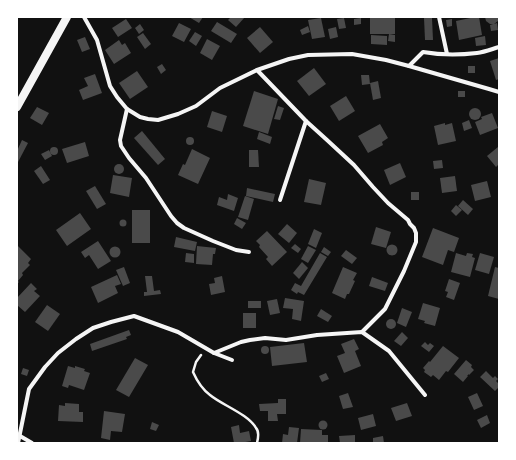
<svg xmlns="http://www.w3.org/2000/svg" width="516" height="460" viewBox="0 0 516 460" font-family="Commissioner,sans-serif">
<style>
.building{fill:#4a4a4a}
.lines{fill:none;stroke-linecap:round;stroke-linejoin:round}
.path{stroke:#f5f5f5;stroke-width:2.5}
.minor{stroke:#f5f5f5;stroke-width:4}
.secondary{stroke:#f5f5f5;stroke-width:8}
</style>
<rect width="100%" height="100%" fill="#111"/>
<g class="building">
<path d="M189,17h14l-4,6z"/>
<path d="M231,17h14l-9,10 -8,-7z"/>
<rect x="370" y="17" width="25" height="17"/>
<path d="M475,17h4l3,18 -23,5 -3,-19z"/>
<path d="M485,17h14l-1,4 -4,3 3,-1 1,7 -7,1 -1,-6 3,-1h-3l-4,-3z"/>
<path d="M321,18l4,19 -13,2 -4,-19z"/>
<path d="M344,18l2,10 -7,1 -2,-10z"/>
<path d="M361,18v6l-7,1v-6z"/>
<path d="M424,18h8l1,22h-8z"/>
<path d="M126,19l6,9 -14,9 -6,-9z"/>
<path d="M452,19v7l-5,1 -1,-7z"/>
<path d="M217,22l20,12 -6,9 -20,-12z"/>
<path d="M179,23l12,6 -7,13 -12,-6z"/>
<path d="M140,24l4,6 -5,4 -4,-6z"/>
<path d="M308,26l2,6 -8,3 -2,-5z"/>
<path d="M260,27l13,15 -13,11 -13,-15z"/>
<path d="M336,27l2,10 -8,2 -2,-10z"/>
<path d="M195,32l7,4 -6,10 -7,-5z"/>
<path d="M143,33l8,11 -6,5 -8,-12z"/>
<path d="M389,34l6,1v7l-7,-1z"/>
<path d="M371,35l16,1v9l-16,-1z"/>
<path d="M485,36l1,9 -10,1 -1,-8z"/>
<path d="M85,37l5,12 -8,3 -5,-12z"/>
<path d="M207,39l13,7 -8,14 -12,-7z"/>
<path d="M119,40l3,5 3,-2 6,10 -17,11 -9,-14z"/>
<path d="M499,58v21l-3,1 -6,-19z"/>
<path d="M162,64l4,6 -5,4 -4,-7z"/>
<rect x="468" y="66" width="7" height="7"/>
<path d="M314,68l12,16 -17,12 -12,-15z"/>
<path d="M137,71l11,16 -18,12 -11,-16z"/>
<path d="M95,74l7,19 -19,7 -4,-10 9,-4 -4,-8z"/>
<path d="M361,75h8l1,9 -8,1z"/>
<path d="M378,81l3,17 -8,2 -3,-17z"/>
<path d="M254,91l24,8 -10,35 -25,-8z"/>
<rect x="458" y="91" width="7" height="6"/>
<path d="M346,96l9,15 -16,10 -9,-15z"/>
<path d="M278,106l6,2 -4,12 -6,-1z"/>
<path d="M37,107l12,6 -7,12 -12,-7z"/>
<circle cx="475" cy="114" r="6"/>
<path d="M212,111l15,5 -5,16 -15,-5z"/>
<path d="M492,113l6,15 -18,7 -5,-13 7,-3 -1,-2z"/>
<path d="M469,120l3,8 -8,3 -2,-8z"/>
<path d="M445,123v2l7,-2 4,18 -18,4 -4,-19z"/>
<path d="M380,124l8,14 -6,4 1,3 -15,8 -10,-17z"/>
<path d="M142,131l23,28 -7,6 -24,-27z"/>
<path d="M259,132l13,5 -2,7 -13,-5z"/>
<circle cx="190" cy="141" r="4"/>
<path d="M22,140l6,3 -11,21v-13z"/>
<path d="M85,142l4,14 -22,7 -5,-14z"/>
<path d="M498,147l1,1v16l-3,3 -9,-11z"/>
<circle cx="54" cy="151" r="4"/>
<path d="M192,149l18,9 -12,26 -20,-9 5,-11 2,1z"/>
<path d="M49,150l3,6 -7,4 -4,-6z"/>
<path d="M249,150h9l1,17h-10z"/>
<path d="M442,160l1,8 -9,1 -1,-8z"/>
<path d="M400,163l6,14 -16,8 -6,-15z"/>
<circle cx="119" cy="169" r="5"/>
<path d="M41,166l9,14 -7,4 -9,-13z"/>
<path d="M113,175l19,3 -3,19 -19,-4z"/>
<path d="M455,176l2,15 -15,2 -2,-15z"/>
<path d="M309,179l17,4 -5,22 -17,-3z"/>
<path d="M487,181l4,16 -16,4 -4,-16z"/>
<path d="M95,186l11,18 -9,5 -11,-18z"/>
<path d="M247,188l28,6 -2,8 -27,-6z"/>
<rect x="411" y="192" width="8" height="8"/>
<path d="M228,194l10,4 -4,13 -17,-6 2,-8 8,3z"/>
<path d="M245,196l9,3 -6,21 -10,-3z"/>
<path d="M463,200l10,9 -5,6 -10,-9z"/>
<path d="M456,205l6,5 -6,6 -5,-5z"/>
<rect x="132" y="210" width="18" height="33"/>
<path d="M80,213l11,16 -24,17 -11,-16z"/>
<path d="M237,218l9,5 -4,6 -8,-5z"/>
<circle cx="123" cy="223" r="3.5"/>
<path d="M287,224l10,9 -8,10 -11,-9z"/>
<path d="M376,227l15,5 -5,16 -15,-4z"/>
<path d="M433,228l26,10 -5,14 -6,-2 -5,15 -21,-8z"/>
<path d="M314,229l8,4 -6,15 -8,-4z"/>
<path d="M267,231l20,21 -15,14 -6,-7 2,-2 -9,-10 1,-2 -4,-4z"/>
<path d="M176,237l21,5 -2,9 -21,-4z"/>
<path d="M98,241l13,20 -13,8 -9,-14 -4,3 -4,-6z"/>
<path d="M295,244l6,5 -3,4 -7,-5z"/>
<circle cx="392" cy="250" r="5.5"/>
<path d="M17,245l14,14 -3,4 2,2 -8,8 1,2 -5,6 1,1 -2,2z"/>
<path d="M197,246l19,2 -1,6h-2l-1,11 -16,-1z"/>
<path d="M308,246l8,4 -8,13 -7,-4z"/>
<circle cx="115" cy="252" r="5.5"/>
<path d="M324,247l7,5 -3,4 -7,-4z"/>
<path d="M346,250l11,8 -5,6 -11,-8z"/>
<path d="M186,253l8,1v9l-9,-1z"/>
<path d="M320,253l7,4 -23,38 -6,-3 -1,2 -6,-4 4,-7 6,3z"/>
<path d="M456,253l10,3 1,-3 6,1 -1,3 3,1 -5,19 -19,-5z"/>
<path d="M480,253l14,4 -5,17 -14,-4z"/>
<path d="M302,262l6,6 -9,11 -6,-6z"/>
<path d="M124,267l6,16 -7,3 -7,-16z"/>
<path d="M343,267l14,6 -4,7 2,1 -6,13h-2l-2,5 -13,-6z"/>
<path d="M495,267l4,1v31l-11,-3z"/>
<path d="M117,275l4,9 -6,2 3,7 -20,10 -7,-16z"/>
<path d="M145,276h7l2,15 6,-1 1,4 -17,2v-4h3z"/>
<path d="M222,276l3,16 -14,3 -2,-11 6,-1 -1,-5z"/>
<path d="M372,277l16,6 -3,8 -16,-5z"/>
<path d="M449,279l11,4 -6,17 -8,-3 2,-5 -3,-1z"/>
<path d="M31,283l6,6 -3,2 6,5 -15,16 -8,-7v-7z"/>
<path d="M285,298l19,3 -3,20 -9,-2 1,-10 -10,-1z"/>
<path d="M277,299l3,14 -10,2 -3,-14z"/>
<rect x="248" y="301" width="13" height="7"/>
<path d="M423,303l17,5 -5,18 -11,-3 1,-2 -7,-2z"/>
<path d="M47,305l13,9 -12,17 -13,-9z"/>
<path d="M402,308l10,4 -6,15 -9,-4z"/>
<path d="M321,309l11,7 -4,6 -11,-6z"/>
<rect x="243" y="313" width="13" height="15"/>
<circle cx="391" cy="324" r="5"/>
<path d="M129,330l2,5 -5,2 1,2 -35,12 -2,-7z"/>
<path d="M402,332l6,6 -7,8 -7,-5z"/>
<path d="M354,339l5,10 -4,2 6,15 -17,7 -7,-17 8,-3 -4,-9z"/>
<path d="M425,342l3,3 2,-2 4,3 -5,6 -8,-6z"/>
<path d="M304,343l3,19 -35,4 -2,-19z"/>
<path d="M443,346l16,12 -11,14 -2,-1 -7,9 -6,-5 -2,2 -7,-5 1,-2 -2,-2 6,-7 1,1z"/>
<circle cx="265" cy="350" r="4"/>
<path d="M135,358l13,7 -19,32 -13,-7z"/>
<path d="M466,360l6,5 -1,2 3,3 -5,5v-1l-2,2h1l-5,6 -9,-8z"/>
<path d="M68,366l7,2v-2l10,3 -1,2 6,2 -6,17 -15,-5 -1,3 -6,-2z"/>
<path d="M23,368l6,2 -2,6 -6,-2z"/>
<path d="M486,371l7,7 2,-2 3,3 -2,2 3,3v3l-4,4 -15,-14z"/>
<path d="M326,373l3,6 -7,3 -3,-6z"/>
<path d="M348,393l5,14 -10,2 -4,-13z"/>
<path d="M477,393l6,13 -9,4 -6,-13z"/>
<path d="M278,399h8v15h-9l1,7h-10v-10h-8l-1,-7 19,-1z"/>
<path d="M65,403l14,1v8h4v10l-25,-1 1,-16 6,1z"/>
<path d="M407,403l5,13 -16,5 -5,-13z"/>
<path d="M104,411l21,3 -3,18 -11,-1 -1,9 -9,-2z"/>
<path d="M373,414l3,12 -15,4 -3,-12z"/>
<path d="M487,415l3,8 -9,5 -4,-8z"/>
<circle cx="323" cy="425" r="4.5"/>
<path d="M152,422l7,3 -3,6 -6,-2z"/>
<path d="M239,425l1,8 9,-2 2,10 -11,2h-6l-3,-16z"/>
<path d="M289,427l10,1 -2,15h-15l1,-9 5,1z"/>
<path d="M301,429l21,1v5h6v8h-28z"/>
<path d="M355,435v8h-15l-1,-7z"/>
<path d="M383,436l1,7h-11v-5z"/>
</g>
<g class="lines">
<path class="path" d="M201,355l-5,7 -3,10c4,9 9,17 17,23 12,10 38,19 46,33 3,3 2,11 1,15"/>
<g class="minor">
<path d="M84,17l13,23 13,46 7,11 10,12 13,8 8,2 10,1 20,-6 18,-8 24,-18 37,-18 32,-11 19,-4 44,-1 34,6 23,6 80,23 10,3"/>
<path d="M439,17l8,37"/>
<path d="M409,66l14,-14c17,3 37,3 54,1 8,-1 15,-4 22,-6"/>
<path d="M257,70l49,51 21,19 27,25 19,22 15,16 20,17 2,4 4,4 2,5v9l-12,29 -19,38 -23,23"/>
<path d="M127,109l-7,31 1,6 8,12 17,20 25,38 6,7 7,5 29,13 23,9 13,2"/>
<path d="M280,200l26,-79"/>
<path d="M214,353l27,-11 9,-2 15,-2 21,2 31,-5 45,-3 27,19 36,44"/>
<path d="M20,436l12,7"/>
<path d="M18,443l11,-54 16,-22 13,-14 18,-14 17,-11 18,-6 23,-6 44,16 36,21 18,7"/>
</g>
<path class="secondary" d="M17,107l50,-90"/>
</g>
<rect width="516" height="460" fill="none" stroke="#ffffff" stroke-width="36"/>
</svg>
